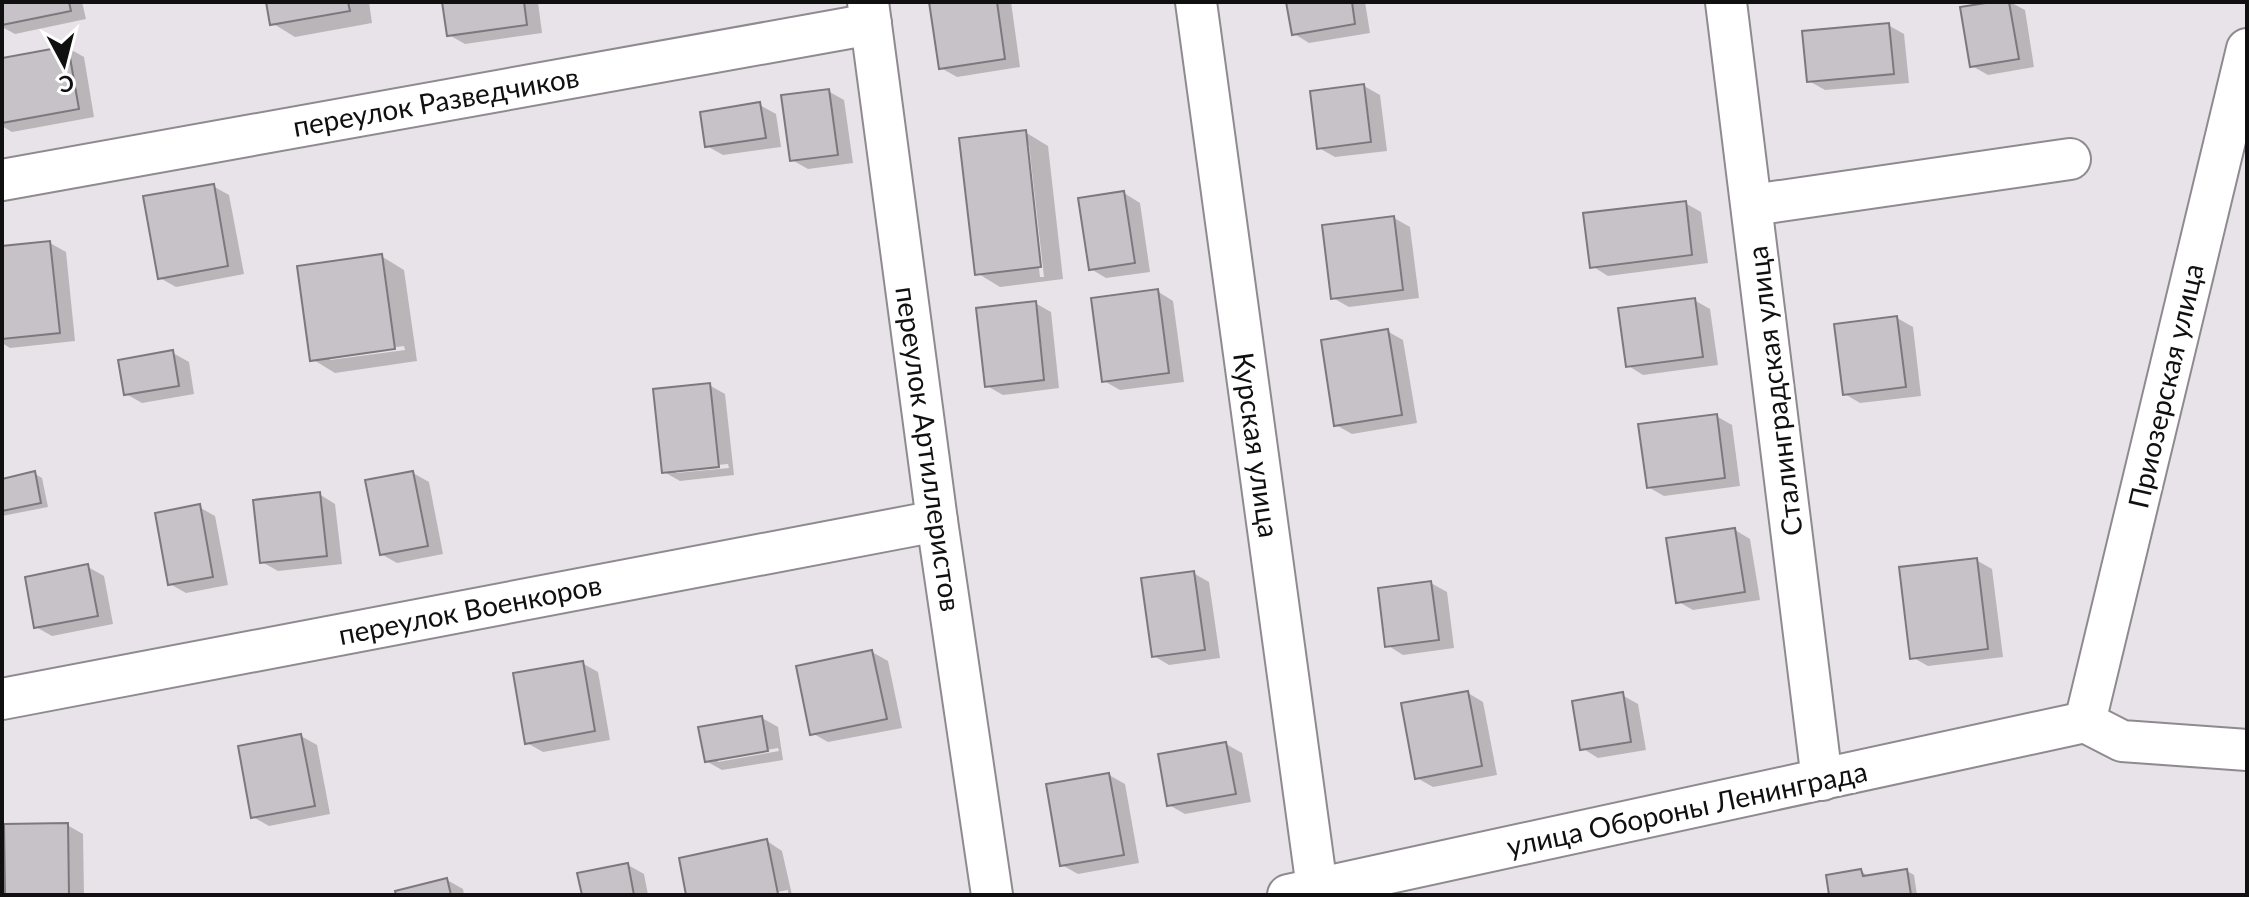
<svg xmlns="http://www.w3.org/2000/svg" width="2249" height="897" viewBox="0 0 2249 897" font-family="Lato,sans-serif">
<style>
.shadow{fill:#0003;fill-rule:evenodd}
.building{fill:#c7c2c7;stroke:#7d787d;stroke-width:2}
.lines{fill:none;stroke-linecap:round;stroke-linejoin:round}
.minor-casing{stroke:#8f8a8f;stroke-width:44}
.minor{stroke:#fff;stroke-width:40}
.labels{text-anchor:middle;stroke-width:8;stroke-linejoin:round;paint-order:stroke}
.street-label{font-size:28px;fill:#111011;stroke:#fff}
</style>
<rect width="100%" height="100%" fill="#e8e3e8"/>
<g class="shadow">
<path d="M2,2h80l4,17 -71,15 -13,-7z"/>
<path d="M268,2h101l3,21 -77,14 -23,-14z"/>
<path d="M444,2h94l4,31 -77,11 -16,-9z"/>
<path d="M931,2h80l9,65 -63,10 -16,-9z"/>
<path d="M1288,2h77l5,31 -61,10 -16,-10z"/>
<path d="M2004,2h6l15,8 9,57 -46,8 -16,-9z"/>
<path d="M1888,25l16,9 5,49 -84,7 -16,-9z"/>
<path d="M68,48l16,9 10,60 -82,15 -10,-6v-66z"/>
<path d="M1364,86l16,9 7,56 -52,6 -16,-9z"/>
<path d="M828,91l16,9 9,63 -45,6 -16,-9z"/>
<path d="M760,105l16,9 5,33 -58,8 -16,-9z"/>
<path d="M1025,132l23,14 15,133 -63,8 -23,-14zM1025,145h4l15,132h-4z"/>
<path d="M213,186l16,9 15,79 -68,13 -16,-9z"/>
<path d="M1124,193l16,10 10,69 -44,6 -15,-9z"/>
<path d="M1685,203l16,9 7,51 -100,13 -16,-10z"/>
<path d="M1394,218l16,9 9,71 -70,9 -16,-9z"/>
<path d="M50,243l16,9 9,89 -65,7 -8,-5v-95z"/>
<path d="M381,256l23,14 13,91 -82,12 -23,-14zM404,346l1,4 -75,10v-4z"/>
<path d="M1157,291l16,10 11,81 -64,8 -16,-9z"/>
<path d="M1694,300l16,9 8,56 -75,10 -16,-10z"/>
<path d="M1035,303l16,9 8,76 -56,7 -16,-9z"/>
<path d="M1897,318l16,9 8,69 -61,7 -15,-9z"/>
<path d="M1387,331l16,9 14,83 -65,11 -16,-9z"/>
<path d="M173,353l16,9 5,32 -52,9 -16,-9z"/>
<path d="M709,385l16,9 9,81 -54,6 -16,-9zM728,464l1,4 -53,5v-4z"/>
<path d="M1716,416l16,9 8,61 -76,10 -16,-9z"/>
<path d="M413,473l16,9 14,72 -46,9 -16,-9z"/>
<path d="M35,474l7,4 6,29 -46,9v-35z"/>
<path d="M319,494l16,10 7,60 -64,7 -16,-9z"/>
<path d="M199,507l16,9 13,69 -42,8 -16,-9z"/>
<path d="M1735,530l15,9 10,61 -67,10 -16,-9z"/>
<path d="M1976,560l16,9 11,88 -75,9 -16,-9z"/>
<path d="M88,567l16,9 9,48 -61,12 -16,-9z"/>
<path d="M1193,573l16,9 11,76 -51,7 -15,-9z"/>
<path d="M1431,583l16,9 7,56 -51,7 -16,-10z"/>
<path d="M872,652l16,9 14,67 -74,14 -16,-9z"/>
<path d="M582,663l16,9 12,68 -67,12 -16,-9z"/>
<path d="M1468,693l15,9 14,73 -64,12 -16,-9z"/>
<path d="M1622,695l16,9 8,46 -48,8 -16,-10z"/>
<path d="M762,718l16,9 5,33 -61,10 -16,-9zM778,748l1,3 -61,11v-4z"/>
<path d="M301,736l16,9 13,69 -61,12 -16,-9z"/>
<path d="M1226,744l16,9 9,49 -66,12 -16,-9z"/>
<path d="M1109,775l16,9 14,79 -61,11 -16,-9z"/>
<path d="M67,825l16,9 1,61h-77z"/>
<path d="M767,841l15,10 10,44h-10l6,-1v-4l-26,5h-74l-7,-36z"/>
<path d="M628,865l16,9 4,21h-64z"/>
<path d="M1861,871l8,6 38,-6 7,4 3,20h-86z"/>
<path d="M447,880l16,9 1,6h-66z"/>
</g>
<g class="building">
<path d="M2,2h67l2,9 -69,14z"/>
<path d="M266,2h82l2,9 -80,14z"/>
<path d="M442,2h82l3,23 -80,11z"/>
<path d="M929,2h68l8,57 -66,10z"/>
<path d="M1286,2h66l3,22 -63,11z"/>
<path d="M1992,2h17l10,57 -49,8 -10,-60z"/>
<path d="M1889,23l5,51 -87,8 -5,-51z"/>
<path d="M68,46l11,63 -77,14v-65z"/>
<path d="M1364,84l7,58 -54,7 -7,-58z"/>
<path d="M829,89l9,66 -48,6 -9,-66z"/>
<path d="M760,102l6,36 -61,9 -5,-35z"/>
<path d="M1026,130l15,137 -66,8 -16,-137z"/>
<path d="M214,184l14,82 -70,13 -15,-83z"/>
<path d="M1124,191l11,72 -46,7 -11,-72z"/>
<path d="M1686,201l6,54 -102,13 -7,-55z"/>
<path d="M1394,216l9,74 -72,9 -9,-74z"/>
<path d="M50,241l10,92 -58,6v-93z"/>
<path d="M382,254l13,95 -85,12 -13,-95z"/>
<path d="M1158,289l11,84 -67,9 -11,-84z"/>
<path d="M1695,298l8,59 -77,10 -8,-59z"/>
<path d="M1036,301l8,79 -59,7 -9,-79z"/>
<path d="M1897,316l9,71 -63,8 -9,-71z"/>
<path d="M1388,329l14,86 -68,11 -13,-86z"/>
<path d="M173,350l6,36 -55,9 -6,-35z"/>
<path d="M710,383l9,84 -57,6 -9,-84z"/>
<path d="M1717,414l8,64 -78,10 -9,-64z"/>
<path d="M35,471l6,32 -39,8v-32z"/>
<path d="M413,471l15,75 -48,9 -15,-75z"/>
<path d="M320,492l7,64 -67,7 -7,-63z"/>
<path d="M200,504l13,73 -45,8 -13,-72z"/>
<path d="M1735,528l10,64 -69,11 -10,-65z"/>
<path d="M1977,558l11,91 -78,10 -11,-92z"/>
<path d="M88,564l10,52 -64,12 -9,-51z"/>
<path d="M1194,571l11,79 -53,7 -11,-79z"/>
<path d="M1431,581l8,59 -54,7 -7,-59z"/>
<path d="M872,650l15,69 -77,16 -14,-69z"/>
<path d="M583,661l12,70 -70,13 -12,-71z"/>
<path d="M1468,691l14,75 -67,13 -14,-76z"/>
<path d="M1623,692l8,50 -51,8 -8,-49z"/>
<path d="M762,716l6,35 -63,11 -7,-35z"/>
<path d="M301,734l14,72 -64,12 -13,-72z"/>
<path d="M1226,742l10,52 -69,12 -9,-52z"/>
<path d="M1109,773l15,82 -64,11 -14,-82z"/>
<path d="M68,823l1,72h-64l-1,-71z"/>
<path d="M767,839l11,55 -92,1 -7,-37z"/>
<path d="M628,863l6,32h-52l-5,-22z"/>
<path d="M1861,869l2,7 44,-7 4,26h-82l-3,-20z"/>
<path d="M447,878l4,17h-55l-1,-4z"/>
</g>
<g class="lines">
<defs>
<g id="minor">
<path d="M868,2l69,519 55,374"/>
<path d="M1196,2l121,886"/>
<path d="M1726,2l96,778"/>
<path d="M2,180l869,-156"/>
<path d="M1753,205l317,-46"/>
<path d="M2,699l935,-178"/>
<path d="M2085,722l162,-673"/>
<path d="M2085,722l37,19 125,9"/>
<path d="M1288,895l797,-173"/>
</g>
</defs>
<use href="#minor" class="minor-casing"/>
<use href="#minor" class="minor"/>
</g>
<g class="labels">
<g class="street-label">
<text transform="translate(436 102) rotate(-10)" y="10">переулок Разведчиков</text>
<text transform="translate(2166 386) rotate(-77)" y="10">Приозерская улица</text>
<text transform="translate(1775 391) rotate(-97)" y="10">Сталинградская улица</text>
<text transform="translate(1256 445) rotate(82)" y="10">Курская улица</text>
<text transform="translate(928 449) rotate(82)" y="10">переулок Артиллеристов</text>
<text transform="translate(470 610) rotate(-11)" y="10">переулок Военкоров</text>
<text transform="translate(1687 809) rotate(-12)" y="10">улица Обороны Ленинграда</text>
</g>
</g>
<rect width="2249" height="897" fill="none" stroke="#111011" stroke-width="8"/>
<g transform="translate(64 64) rotate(173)" stroke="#ffffff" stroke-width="6" paint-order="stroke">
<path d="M0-6L14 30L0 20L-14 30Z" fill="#111011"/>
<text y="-12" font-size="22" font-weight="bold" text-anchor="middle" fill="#111011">С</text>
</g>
</svg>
